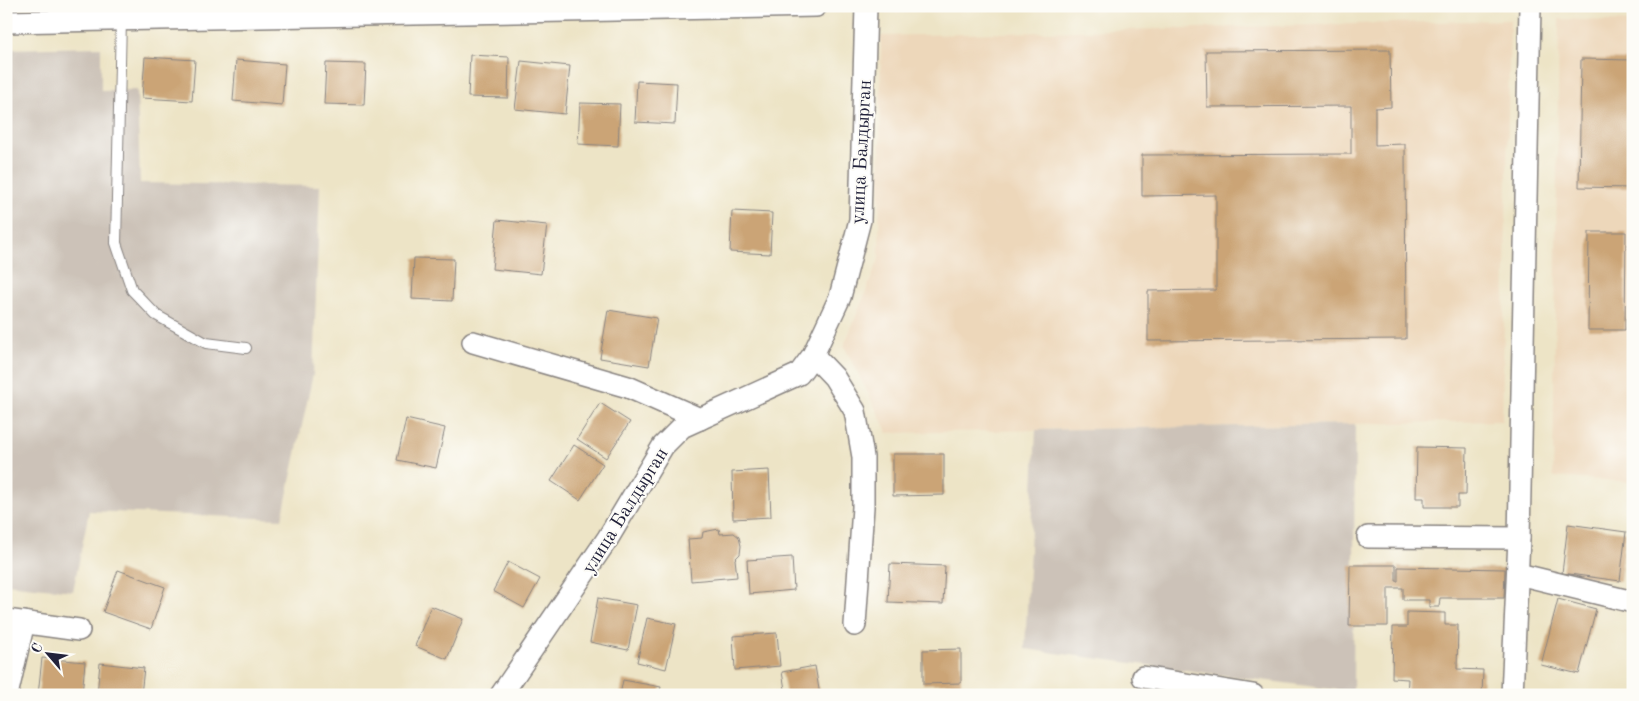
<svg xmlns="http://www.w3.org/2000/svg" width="1639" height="701" viewBox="0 0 1639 701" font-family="'Old Standard TT',serif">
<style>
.built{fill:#edd7ba}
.industrial{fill:#ccc2b8}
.building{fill:#cba476}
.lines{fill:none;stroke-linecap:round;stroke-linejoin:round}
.service-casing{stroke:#888380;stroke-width:12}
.minor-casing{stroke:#888380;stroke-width:24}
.service{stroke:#fff;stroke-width:10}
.minor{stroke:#fff;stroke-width:21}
.labels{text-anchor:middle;stroke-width:4;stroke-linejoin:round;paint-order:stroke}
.street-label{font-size:19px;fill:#22223b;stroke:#fdfcf7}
</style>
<rect width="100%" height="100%" fill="#fdfcf7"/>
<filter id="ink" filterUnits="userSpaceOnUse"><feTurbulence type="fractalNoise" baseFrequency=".02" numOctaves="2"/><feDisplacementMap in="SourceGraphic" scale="10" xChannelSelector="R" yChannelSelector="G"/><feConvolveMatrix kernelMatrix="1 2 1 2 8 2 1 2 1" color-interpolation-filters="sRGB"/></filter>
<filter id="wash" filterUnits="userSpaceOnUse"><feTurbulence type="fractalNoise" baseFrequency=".0096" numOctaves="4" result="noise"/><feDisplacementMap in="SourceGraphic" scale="20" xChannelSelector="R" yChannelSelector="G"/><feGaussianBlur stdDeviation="1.12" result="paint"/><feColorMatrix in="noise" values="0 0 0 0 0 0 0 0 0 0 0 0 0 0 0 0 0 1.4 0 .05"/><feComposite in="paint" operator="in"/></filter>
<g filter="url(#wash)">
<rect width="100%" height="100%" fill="#ede4c6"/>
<g class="built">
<path d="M1559,19l74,3v460l-80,-5z"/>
<path d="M1510,20l-8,401 -614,12 -44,-87 35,-87 2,-223z"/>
</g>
<g class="industrial">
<path d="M101,47v44l36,-1 3,93 180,3 -7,188 -31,145 -193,-8 -16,80 -67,-7v-535z"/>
<path d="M1355,424l-2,268 -328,-43 11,-219z"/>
</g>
<g id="blocks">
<g class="building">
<path d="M1390,50l1,57 -16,1v37l30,-1 1,195 -258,2v-50l68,-1v-95l-74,1v-41l209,-1v-48l-144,1 -1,-56z"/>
<path d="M470,55l39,2 -1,41 -40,-1z"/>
<path d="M145,57l50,3 -3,41 -50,-3z"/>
<path d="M1581,59l52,1 -2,128 -52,-1z"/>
<path d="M236,60l49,4 -3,41 -49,-4z"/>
<path d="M521,61l49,5 -5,48 -50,-5z"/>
<path d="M326,63l40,1 -2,41 -40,-1z"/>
<path d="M637,81l40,2 -2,41 -40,-2z"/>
<path d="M580,103l40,1 -2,42 -40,-2z"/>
<path d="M732,211l40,2 -2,41 -40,-2z"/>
<path d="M497,220l50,5 -6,49 -49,-5z"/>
<path d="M1589,232h37l-1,98h-37z"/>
<path d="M414,258l40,1 -2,42 -40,-2z"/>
<path d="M608,310l49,8 -8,48 -49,-8z"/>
<path d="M600,403l30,19 -24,36 -29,-19z"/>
<path d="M406,419l39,9 -9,40 -39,-8z"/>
<path d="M574,445l29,19 -23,36 -29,-19z"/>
<path d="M1417,447l50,1 -1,47h-8v12h-34v-9h-8z"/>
<path d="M893,454h51v41l-51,1z"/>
<path d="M769,470l2,47 -38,2 -1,-47z"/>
<path d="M1568,524l58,8 -6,49 -58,-8z"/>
<path d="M719,529l1,5 14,-1 5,4 2,9 -1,8 -5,5 2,18 -46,4 -3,-42 14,-1 1,-6z"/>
<path d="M792,557l2,33 -45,4 -2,-34z"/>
<path d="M508,562l32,17 -16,29 -31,-17z"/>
<path d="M890,564l55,2 -2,38 -55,-2z"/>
<path d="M1350,565h46v16h2v-14l107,2 -1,29h-64l-1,9h-10v-7h-26v-12h-15v38h-39z"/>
<path d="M118,570l47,17 -14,42 -48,-17z"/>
<path d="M598,598l39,7 -9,45 -38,-8z"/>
<path d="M1558,599l38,10 -17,65 -38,-9z"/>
<path d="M431,606l32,13 -16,40 -32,-13z"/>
<path d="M1407,612l38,1v12h13l-1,44 26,1 -1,25h-75l1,-16 -16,-1 1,-51h14z"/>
<path d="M647,618l29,6 -10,45 -29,-7z"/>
<path d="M777,633l3,33 -45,4 -2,-34z"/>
<path d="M961,649v34l-38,1v-34z"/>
<path d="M42,658l43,4 -3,33h-44z"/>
<path d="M100,663l44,5 -3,27h-44z"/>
<path d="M815,666l5,29h-34l-4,-23z"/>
<path d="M623,680l38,7 -2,8h-39z"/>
</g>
</g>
</g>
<g filter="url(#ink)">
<use href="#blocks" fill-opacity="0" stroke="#888380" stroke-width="1"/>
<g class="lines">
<defs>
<path id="service" d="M121,19l-5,224 16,47 24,25 50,28 40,5"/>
<g id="minor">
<path d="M6,22l810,-16"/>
<path d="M473,342l155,45 72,32"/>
<path d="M813,355l21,22 21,34 8,46v50l-8,118"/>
<path d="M1368,537l151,1"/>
<path d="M1518,574l115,28"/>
<path d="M6,620l73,10"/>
<path d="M1143,677l110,18"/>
<path d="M7,695l17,-73"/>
<path d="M501,695l107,-157 55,-92 19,-19 117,-53 14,-19 27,-58 20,-77 6,-214"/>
<path d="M1512,695l7,-157 11,-532"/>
</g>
</defs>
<use href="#service" class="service-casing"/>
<use href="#minor" class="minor-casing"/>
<use href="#service" class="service"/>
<use href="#minor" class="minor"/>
</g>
</g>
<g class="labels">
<g class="street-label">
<text transform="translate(860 152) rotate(-87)" y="7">улица Балдырган</text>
<text transform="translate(624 510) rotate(-58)" y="7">улица Балдырган</text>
</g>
</g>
<rect width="1639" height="701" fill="none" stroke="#fdfcf7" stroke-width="25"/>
<g transform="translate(48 654) rotate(298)" stroke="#fdfcf7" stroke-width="4" paint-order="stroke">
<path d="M0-4L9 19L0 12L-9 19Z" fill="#22223b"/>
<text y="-8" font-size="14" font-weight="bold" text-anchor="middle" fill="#22223b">С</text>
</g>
</svg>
